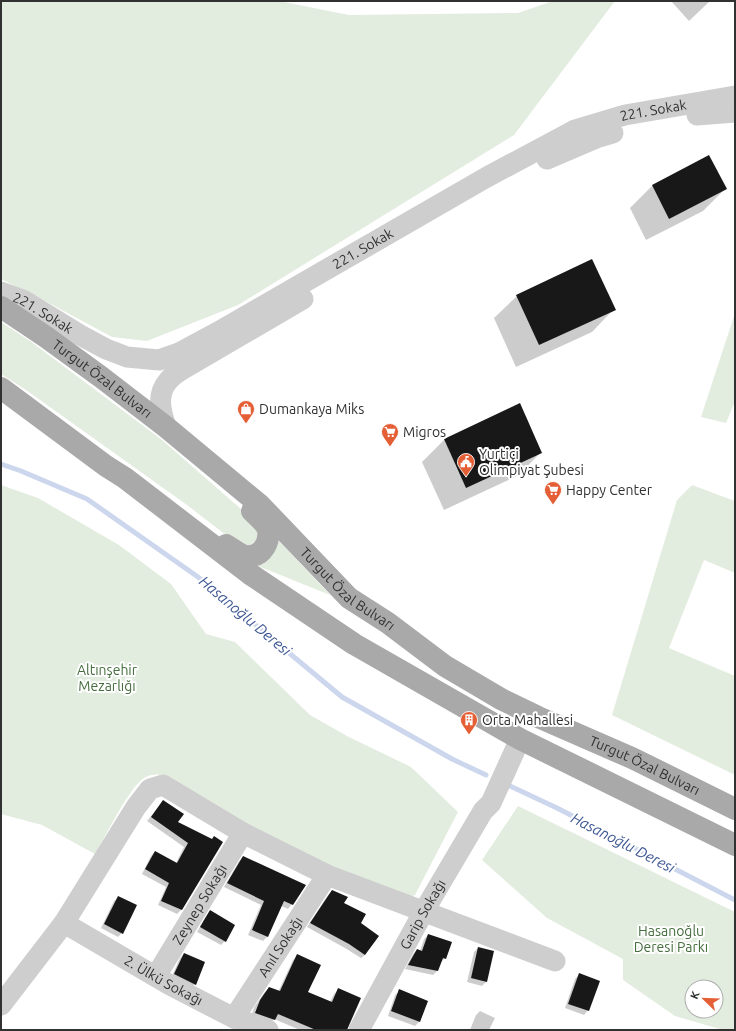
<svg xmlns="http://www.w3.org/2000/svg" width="736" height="1031" viewBox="0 0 736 1031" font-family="Ubuntu,sans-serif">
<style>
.green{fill:#e3eddf;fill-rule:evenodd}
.shadow{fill:#0003}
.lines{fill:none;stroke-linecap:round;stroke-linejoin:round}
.stream{stroke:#ccd6ed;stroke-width:5}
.building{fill:#181818}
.minor{stroke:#cecece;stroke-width:21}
.major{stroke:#a9a9a9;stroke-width:22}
.labels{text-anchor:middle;stroke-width:4;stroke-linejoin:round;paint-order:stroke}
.street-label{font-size:14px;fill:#313131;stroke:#fff}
.poi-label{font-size:14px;fill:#313131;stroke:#fff;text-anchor:start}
.park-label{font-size:14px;fill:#456d3e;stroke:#fff}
.water-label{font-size:15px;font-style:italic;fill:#3e5894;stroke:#fff}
</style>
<rect width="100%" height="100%" fill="#fff"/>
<g class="green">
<path d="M1,1h278l70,14 169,-2 35,-12h62l-101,134 -276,170 -91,36 -35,-4 -65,-35 -46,-23z"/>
<path d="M735,313v88l-9,22 -25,-6z"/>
<path d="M1,322l29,19 131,98 88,77 13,20 -10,12 -21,-9 -44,-34 -161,-115 -25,-16z"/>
<path d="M1,485l37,13 81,47 52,39 35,50 29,8 75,73 37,21 64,31 47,45 -43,83 -6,2 -76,-30 -81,-35 -82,-55c-8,-3 -18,-4 -26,1 -16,11 -38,58 -49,76l-53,-29 -41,-11z"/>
<path d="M692,485l43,16v72l-31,-13 -35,88 66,28v99l-123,-60 65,-215z"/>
<path d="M279,541l51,54 -72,-29 13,-9z"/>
<path d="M518,806l217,106v118h-12l-48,-14 -52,-36v-21l-76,-41 -65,-58zM692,987h24v24h-24z"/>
</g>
<g class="shadow">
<path d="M671,1h39l-21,20z"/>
<path d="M653,185l72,4 -22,22 -57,29 -16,-32z"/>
<path d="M517,296l97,13 -22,23 -76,35 -22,-49z"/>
<path d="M519,405l22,47 -22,23 -75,35 -22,-48 22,-22z"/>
<path d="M163,801l14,22 34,17 11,2 -41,68 -4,4 -19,-9 8,-18 -24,-13 9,-18 4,-4 21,11 8,-16 -37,-26z"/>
<path d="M243,857l49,47 -4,5 -7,-3 -14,31 -4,4 -15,-6 13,-30 -37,-18 15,-26z"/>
<path d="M332,891l27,33 6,31 -4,3 -16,-10 -38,-21 21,-32z"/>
<path d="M119,897l3,36 -4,4 -17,-9 13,-27z"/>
<path d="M210,912l15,29 -4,4 -24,-13 9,-16z"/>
<path d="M428,935l17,23 -4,4 -4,9 -4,4 -28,-6 8,-15 4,-4 3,1 4,-12z"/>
<path d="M478,948l9,33 -5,5 -15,-4 7,-30z"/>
<path d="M184,954l11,30 -4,4 -20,-10 9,-20z"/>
<path d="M298,955l9,38 23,9 4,-8 5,-5 6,41h-45l-26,-11 -5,6 -19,-7 5,-12 9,-13 5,-5 9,4 15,-32z"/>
<path d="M579,975l9,35 -4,5 -19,-7 10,-29z"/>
<path d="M400,991l27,10 -8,21 -4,4 -27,-10 7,-21z"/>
<path d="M480,1011l15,7 -6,12h-19l6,-15z"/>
</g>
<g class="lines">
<g class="stream">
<path d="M1,464l20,7 66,28 111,78 144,120 110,62 34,16"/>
<path d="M510,786l47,22 178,92"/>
</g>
</g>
<g class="building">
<path d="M709,155l18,34 -58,30 -17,-34z"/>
<path d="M592,259l24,51 -77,35 -23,-50z"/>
<path d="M520,403l22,50 -76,35 -22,-49z"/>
<path d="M163,800l21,14 -6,8 34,17 2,-3 9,6 -41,68 -21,-9 8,-18 -24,-14 10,-18 22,12 11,-20 -37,-26z"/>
<path d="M243,856l63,29 -13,20 -9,-4 -16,36 -16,-7 12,-29 -37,-18z"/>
<path d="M332,890l16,7 -4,6 22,11 -5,9 18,13 -14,19 -16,-11 -39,-21z"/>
<path d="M118,896l19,9 -14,29 -19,-10z"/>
<path d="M210,910l25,15 -9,17 -26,-15z"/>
<path d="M428,934l24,8 -6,17 -3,-1 -5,13 -30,-6 9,-16 5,2z"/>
<path d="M478,947l16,4 -7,31 -16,-4z"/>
<path d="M184,953l21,9 -9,23 -22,-11z"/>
<path d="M297,954l24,11 -13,27 24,10 6,-14 23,10 -14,32h-31l-38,-16 -3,6 -20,-7 5,-13 9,-13 11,4z"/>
<path d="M579,973l21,8 -11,30 -21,-7z"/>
<path d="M399,989l29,12 -8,21 -29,-11z"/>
</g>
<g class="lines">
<g class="minor">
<path d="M697,115l38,-3"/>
<path d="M547,159l49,-21 17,-5"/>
<path id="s1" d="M1,292l22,8 57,35 26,14 21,8 32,3 20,-7 39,-21 269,-155 88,-47 50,-15 110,-19"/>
<path d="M166,427c-5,-15 -10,-32 2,-46 4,-5 10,-9 15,-12l120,-70"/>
<path id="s2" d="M64,923l106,62 64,33 34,12"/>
<path id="s3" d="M156,976l87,-143"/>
<path d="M1,1005l63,-82 72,-116 14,-18 13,-4 80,48 84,42 228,86"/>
<path id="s4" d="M234,1018l93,-143"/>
<path id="s5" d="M359,1030l65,-119 59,-100 8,-8 29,-64"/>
</g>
<g class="major">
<path id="s6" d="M1,307l45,30 55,40 65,50 94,78 89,93 39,25 57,43 56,33 37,18 94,41 103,51"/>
<path d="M1,388l105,78 19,12 125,96 104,70 166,95 215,106"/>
<path d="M226,545c7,4 17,13 25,11 12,-1 19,-15 17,-26 -2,-7 -11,-14 -16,-19"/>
</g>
</g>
<defs>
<symbol id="shop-pin" viewBox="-11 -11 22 30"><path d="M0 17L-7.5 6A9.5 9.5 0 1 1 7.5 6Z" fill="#e55f36" stroke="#fff"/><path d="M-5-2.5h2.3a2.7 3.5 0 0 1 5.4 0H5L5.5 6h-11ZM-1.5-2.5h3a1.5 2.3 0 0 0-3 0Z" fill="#fff"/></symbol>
<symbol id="supermarket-pin" viewBox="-11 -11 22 30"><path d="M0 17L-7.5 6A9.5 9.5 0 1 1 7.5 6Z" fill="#e55f36" stroke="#fff"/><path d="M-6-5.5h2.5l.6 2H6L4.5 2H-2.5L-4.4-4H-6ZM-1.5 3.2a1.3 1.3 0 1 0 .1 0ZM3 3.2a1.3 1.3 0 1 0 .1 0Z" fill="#fff"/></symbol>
<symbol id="civic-pin" viewBox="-11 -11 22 30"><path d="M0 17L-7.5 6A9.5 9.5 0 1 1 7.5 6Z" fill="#e55f36" stroke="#fff"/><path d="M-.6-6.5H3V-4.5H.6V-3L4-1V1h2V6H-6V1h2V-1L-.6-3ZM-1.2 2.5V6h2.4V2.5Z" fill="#fff"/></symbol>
<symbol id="building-pin" viewBox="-11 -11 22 30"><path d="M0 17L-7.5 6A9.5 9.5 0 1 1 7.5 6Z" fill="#e55f36" stroke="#fff"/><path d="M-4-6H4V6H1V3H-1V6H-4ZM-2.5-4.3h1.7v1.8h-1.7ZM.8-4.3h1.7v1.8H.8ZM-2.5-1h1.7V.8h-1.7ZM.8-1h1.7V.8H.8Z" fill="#fff"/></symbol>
</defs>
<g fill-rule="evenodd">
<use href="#shop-pin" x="236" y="399" width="20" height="27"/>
<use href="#supermarket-pin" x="380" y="422" width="20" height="27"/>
<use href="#civic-pin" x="456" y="452" width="20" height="27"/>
<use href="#supermarket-pin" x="543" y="480" width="20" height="27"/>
<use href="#building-pin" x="459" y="710" width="20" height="27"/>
</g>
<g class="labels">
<g class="street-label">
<text dy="5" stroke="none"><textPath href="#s1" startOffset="731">221. Sokak</textPath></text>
<text dy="5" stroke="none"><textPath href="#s1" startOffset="407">221. Sokak</textPath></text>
<text dy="5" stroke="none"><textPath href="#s1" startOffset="47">221. Sokak</textPath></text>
<text dy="5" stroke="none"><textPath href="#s6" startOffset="124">Turgut Özal Bulvarı</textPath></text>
<text dy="5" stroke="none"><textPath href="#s6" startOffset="448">Turgut Özal Bulvarı</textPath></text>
<text dy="5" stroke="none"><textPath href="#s6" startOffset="796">Turgut Özal Bulvarı</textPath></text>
<text dy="5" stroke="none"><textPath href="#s3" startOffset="84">Zeynep Sokağı</textPath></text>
<text dy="5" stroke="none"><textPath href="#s5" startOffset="132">Garip Sokağı</textPath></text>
<text dy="5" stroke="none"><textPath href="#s4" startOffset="85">Anıl Sokağı</textPath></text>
<text dy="5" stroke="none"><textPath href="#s2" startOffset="115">2. Ülkü Sokağı</textPath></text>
</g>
<g class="poi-label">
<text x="259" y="414">Dumankaya Miks</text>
<text x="403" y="437">Migros</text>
<text x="479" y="459">Yurtiçi<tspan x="479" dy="16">Olimpiyat Şubesi</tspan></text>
<text x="566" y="495">Happy Center</text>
<text x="482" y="725">Orta Mahallesi</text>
</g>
<g class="park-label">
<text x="107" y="675">Altınşehir<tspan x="107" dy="16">Mezarlığı</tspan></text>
<text x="671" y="936">Hasanoğlu<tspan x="671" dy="16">Deresi Parkı</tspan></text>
</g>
<g class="water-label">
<text transform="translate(245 616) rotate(40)" y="5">Hasanoğlu Deresi</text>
<text transform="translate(623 843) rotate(27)" y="5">Hasanoğlu Deresi</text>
</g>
</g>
<rect width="736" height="1031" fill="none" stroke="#313131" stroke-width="4"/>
<g transform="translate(704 999) rotate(293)"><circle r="19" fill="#ffffff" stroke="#adadad"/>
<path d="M0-3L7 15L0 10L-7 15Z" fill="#e55f36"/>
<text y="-6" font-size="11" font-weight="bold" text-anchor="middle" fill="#313131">K</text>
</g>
</svg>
